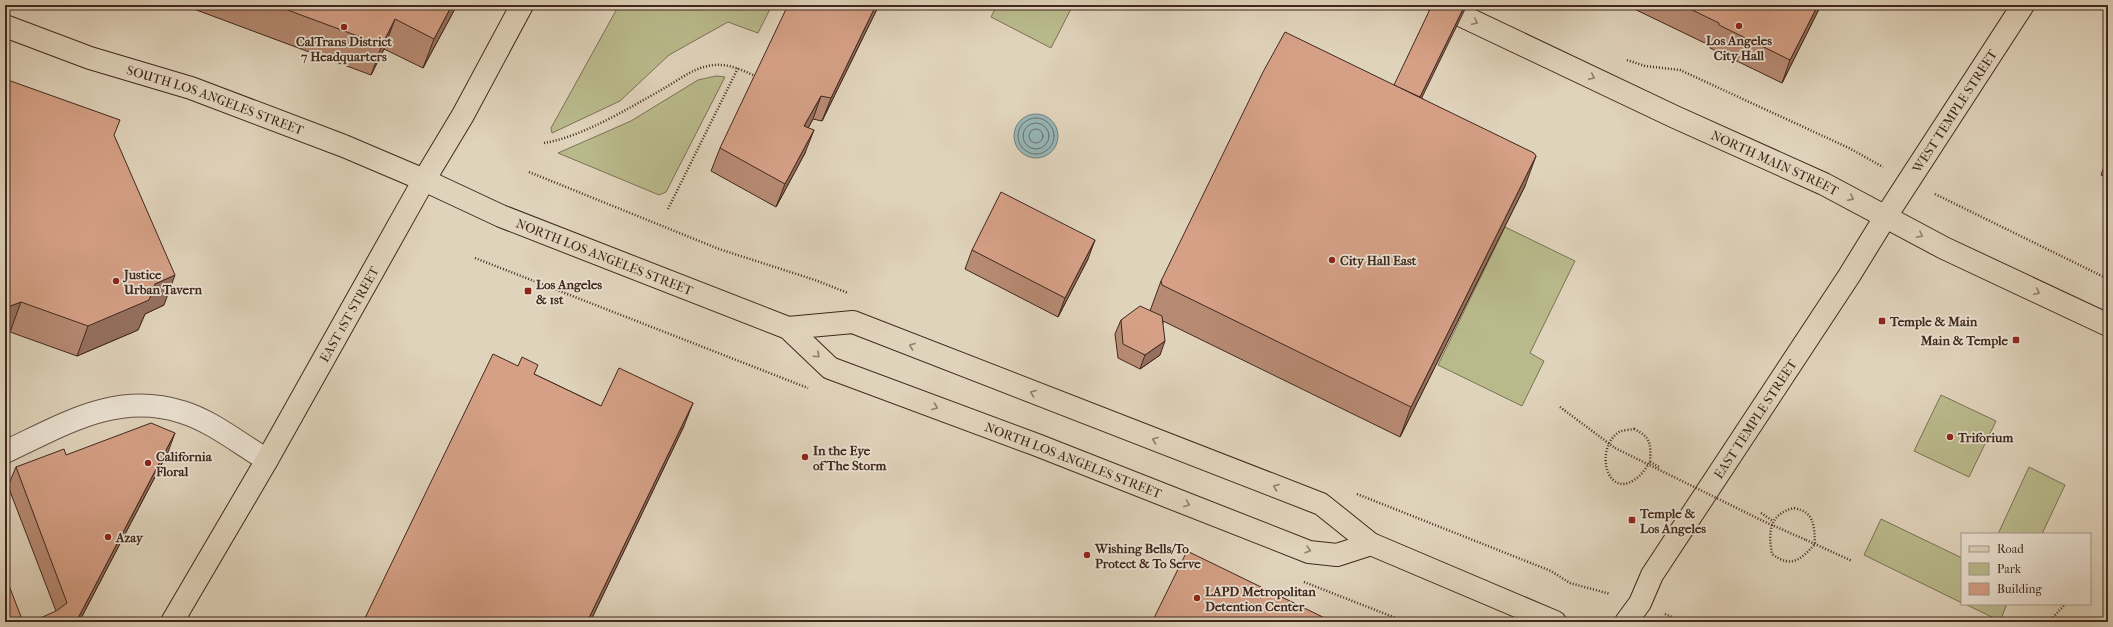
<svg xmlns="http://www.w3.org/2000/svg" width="2113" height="627" viewBox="0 0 2113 627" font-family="'IM FELL French Canon',serif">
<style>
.green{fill:#b9ba8c;stroke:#7d7155}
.water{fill:#96b6b7;stroke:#747d7a}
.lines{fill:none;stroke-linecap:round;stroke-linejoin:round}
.shore{stroke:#6c6f6a;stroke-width:1}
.minor-casing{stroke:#695345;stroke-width:24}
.major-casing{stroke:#41281e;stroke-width:24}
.path{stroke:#41281e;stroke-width:2.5;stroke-dasharray:1 2;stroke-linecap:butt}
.minor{stroke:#ebe2d3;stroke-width:22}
.major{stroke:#e0d3bb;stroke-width:22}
.path-bridge{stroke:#41281e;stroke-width:2.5;stroke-dasharray:1 2;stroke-linecap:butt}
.wall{fill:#b78a73;stroke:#41281e}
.shaded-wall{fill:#95705e;stroke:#41281e}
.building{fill:#d5a086;stroke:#41281e}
.oneway{stroke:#907e6c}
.poi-dot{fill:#8f2418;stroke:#ebe2d3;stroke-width:1.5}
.labels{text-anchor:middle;stroke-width:3.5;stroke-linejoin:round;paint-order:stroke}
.poi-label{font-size:13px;font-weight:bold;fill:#41281e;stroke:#ebe2d3;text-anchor:start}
.street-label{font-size:13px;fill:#41281e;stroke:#ebe2d3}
</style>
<rect width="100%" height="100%" fill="#e0d3bb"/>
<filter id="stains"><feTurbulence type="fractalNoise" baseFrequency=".005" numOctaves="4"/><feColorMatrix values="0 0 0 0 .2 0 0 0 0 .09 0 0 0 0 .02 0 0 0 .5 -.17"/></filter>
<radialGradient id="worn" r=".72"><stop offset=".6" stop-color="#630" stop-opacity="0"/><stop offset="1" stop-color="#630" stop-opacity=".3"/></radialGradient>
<g class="green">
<path d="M619,5h153l-14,28 -30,-11 -59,33 -49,46 -68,32 -1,-5z"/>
<path d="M993,5h80l-22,43 -60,-31 5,-10z"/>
<path d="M716,76l9,1 -59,115 -7,3 -101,-42 73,-32 67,-41z"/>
<path d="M1505,227l70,34 -45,92 14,8 -22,45 -84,-41z"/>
<path d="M1941,395l55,26 -27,56 -55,-26z"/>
<path d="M2029,467l36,18 -23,49h-44z"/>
<path d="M1881,519l81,39v45l-98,-48z"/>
<path d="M1965,604h42l-7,17z"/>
</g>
<circle class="water" cx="1036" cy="136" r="22"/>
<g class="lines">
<g class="shore">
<circle cx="1036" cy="136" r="18"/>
<circle cx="1036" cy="136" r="13"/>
<circle cx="1036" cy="136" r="7"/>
</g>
<defs>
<path id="minor" d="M5,452c58,-27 111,-61 177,-40 30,9 58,32 85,48"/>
<g id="major">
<path id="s1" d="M1439,5l236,112 149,67 120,64 164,77"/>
<path id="s2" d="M5,26l85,32 101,30 153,58 80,34 77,36 287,112 42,40 207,77 272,107 28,3 34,-11"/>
<path d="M788,328l65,-6 468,182 50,40 184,78"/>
<path id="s3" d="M172,622l95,-162 157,-280 39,-65 59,-110"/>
<path id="s4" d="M1626,622l14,-19 12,-28 197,-299 37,-60 137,-211"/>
</g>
</defs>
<use href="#minor" class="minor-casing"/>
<use href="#major" class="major-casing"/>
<g class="path">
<path d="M1627,60l18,6 35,4 169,78 34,19"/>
<path d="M544,143c38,-6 85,-35 119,-54 14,-8 29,-20 45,-23 17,-4 32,3 47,10"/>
<path d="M529,172l190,77 96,31 33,13"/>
<path d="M1935,194l173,85"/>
<path d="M668,209l70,-141"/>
<path d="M475,258l333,130"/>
<path d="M1560,407l55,41"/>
<path d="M1634,429c17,8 17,15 16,33 -4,6 -9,14 -16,18 -27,18 -40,-31 -15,-48 4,-2 11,-2 15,-3z"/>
<path d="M1650,462l9,5"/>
<path d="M1357,494l194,77 19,12 40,11"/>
<path d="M1794,508c21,4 20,18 21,36 -14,15 -23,25 -43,10 -4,-22 -3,-40 22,-46z"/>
<path d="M1761,513l12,8"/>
<path d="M1806,540l46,21"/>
<path d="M1304,582l102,40"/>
<path d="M1665,614l18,8"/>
<path d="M2049,622l16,-18"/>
</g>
<use href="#minor" class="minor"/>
<use href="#major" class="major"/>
<path class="path-bridge" d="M1615,448l148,73 43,19"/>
</g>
<g class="wall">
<path d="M183,5h274l-34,63 -39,-19 -13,26z"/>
<path d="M879,5l-57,116 -9,-2 -5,9 -3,25 -29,54 -65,-36 9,-23z"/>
<path d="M1626,5h195l-39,78 -72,-35 1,-2z"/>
<path d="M5,79l109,57 50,169 -19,9 -7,16 -61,26 -67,-24z"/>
<path d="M1394,85l28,13 103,88 -125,251 -237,-116 -3,34 -20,14 -22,-11 -3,-24 6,-14 29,-9 11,-30z"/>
<path d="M2108,155v23l-7,-3z"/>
<path d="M972,250l116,9 -30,58 -93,-48z"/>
<path d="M534,374l67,32 83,20 -94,196h-226l1,-4z"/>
<path d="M168,452l-89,170 -23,-11 -48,-125 8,-19z"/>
</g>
<g class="shaded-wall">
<path d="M452,5h5l-34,63 11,-29z"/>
<path d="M876,5h3l-57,116 9,-23z"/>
<path d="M1465,5h2l-59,121 7,-19z"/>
<path d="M1818,5h3l-39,78 8,-23z"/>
<path d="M395,19l-11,30 -13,26 11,-30z"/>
<path d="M821,96l-8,23 -17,31 8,-24z"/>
<path d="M814,130l-9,23 -29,54 9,-23z"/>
<path d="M1536,156l-11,30 -125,251 11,-30z"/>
<path d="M1095,240l-7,19 -30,58 7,-19z"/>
<path d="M175,275l-11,30 -19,9 -7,16 -61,26 11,-30 67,-42z"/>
<path d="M21,302l-11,30 -5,2v-26z"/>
<path d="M1165,341l-5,14 -20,14 5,-14z"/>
<path d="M693,403l-9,23 -94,196h-3z"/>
<path d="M175,433l-7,19 -89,170h-3z"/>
</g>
<g class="building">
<path d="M274,5h178l-18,34 -39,-20 -13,26z"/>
<path d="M788,5h88l-45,93 -10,-2 -17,30 10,4 -29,54 -65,-36z"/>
<path d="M1432,5h33l-45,92 -26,-12z"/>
<path d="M1682,5h136l-28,55 -71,-35v-2z"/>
<path d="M1285,32l249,121 2,3 -125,251 -249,-122 -1,-4 102,-209z"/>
<path d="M5,79l115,41 -6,15 61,140 -20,9 -6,16 -61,26 -67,-24 -16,6z"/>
<path d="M1001,192l94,48 -30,58 -93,-48z"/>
<path d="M1140,306l22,10 3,25 -20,14 -22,-11 -2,-24z"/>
<path d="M493,354l25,12 4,-9 16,8 -4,9 67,32 18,-38 74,35 -106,219h-214l-8,-4z"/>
<path d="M151,423l24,10 -99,189h-41l3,-3 18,-8 11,-8 -51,-136 48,-18 2,6z"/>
<path d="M1187,551l146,71h-181z"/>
<path d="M5,575l18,47h-18z"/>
</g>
<defs><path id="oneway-chevron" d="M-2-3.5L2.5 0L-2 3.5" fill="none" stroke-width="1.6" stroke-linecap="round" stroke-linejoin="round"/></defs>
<g class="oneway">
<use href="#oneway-chevron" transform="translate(1475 22) rotate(25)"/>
<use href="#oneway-chevron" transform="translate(1592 77) rotate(25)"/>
<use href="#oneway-chevron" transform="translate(1851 198) rotate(27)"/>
<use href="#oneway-chevron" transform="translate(1920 235) rotate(29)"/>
<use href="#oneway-chevron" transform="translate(2037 292) rotate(25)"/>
<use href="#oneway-chevron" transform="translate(912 346) rotate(-159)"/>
<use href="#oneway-chevron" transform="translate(817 355) rotate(43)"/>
<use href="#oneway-chevron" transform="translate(1033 393) rotate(-159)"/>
<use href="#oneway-chevron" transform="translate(935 407) rotate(21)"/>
<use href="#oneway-chevron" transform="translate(1155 440) rotate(-159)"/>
<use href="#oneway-chevron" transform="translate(1276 487) rotate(-159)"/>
<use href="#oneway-chevron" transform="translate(1187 504) rotate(21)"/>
<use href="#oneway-chevron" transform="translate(1308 550) rotate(16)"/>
</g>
<g class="poi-dot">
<circle cx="1739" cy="26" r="4"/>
<circle cx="344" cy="27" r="4"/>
<circle cx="1332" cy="260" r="4"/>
<circle cx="116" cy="281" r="4"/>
<rect x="524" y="287" width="8" height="8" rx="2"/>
<rect x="1878" y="317" width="8" height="8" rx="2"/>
<rect x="2012" y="336" width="8" height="8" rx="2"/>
<circle cx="1950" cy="437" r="4"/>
<circle cx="805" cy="457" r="4"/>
<circle cx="148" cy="463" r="4"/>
<rect x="1628" y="516" width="8" height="8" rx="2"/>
<circle cx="108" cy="537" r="4"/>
<circle cx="1087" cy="555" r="4"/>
<circle cx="1197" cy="598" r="4"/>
</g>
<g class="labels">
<g class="poi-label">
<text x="1739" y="45" text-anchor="middle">Los Angeles<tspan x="1739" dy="15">City Hall</tspan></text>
<text x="344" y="46" text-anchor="middle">CalTrans District<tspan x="344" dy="15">7 Headquarters</tspan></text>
<text x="1340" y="265">City Hall East</text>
<text x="124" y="279">Justice<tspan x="124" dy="15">Urban Tavern</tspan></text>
<text x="536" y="289">Los Angeles<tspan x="536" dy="15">&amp; 1st</tspan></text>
<text x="1890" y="326">Temple &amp; Main</text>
<text x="2008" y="345" text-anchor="end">Main &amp; Temple</text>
<text x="1958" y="442">Triforium</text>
<text x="813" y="455">In the Eye<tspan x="813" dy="15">of The Storm</tspan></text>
<text x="156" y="461">California<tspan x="156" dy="15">Floral</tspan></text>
<text x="1640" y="518">Temple &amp;<tspan x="1640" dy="15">Los Angeles</tspan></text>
<text x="116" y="542">Azay</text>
<text x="1095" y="553">Wishing Bells/To<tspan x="1095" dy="15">Protect &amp; To Serve</tspan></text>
<text x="1205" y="596">LAPD Metropolitan<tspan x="1205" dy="15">Detention Center</tspan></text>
</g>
<g class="street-label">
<text dy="5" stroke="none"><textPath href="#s2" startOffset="223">SOUTH LOS ANGELES STREET</textPath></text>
<text dy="5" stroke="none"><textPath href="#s4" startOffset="608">WEST TEMPLE STREET</textPath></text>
<text dy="5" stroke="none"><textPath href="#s1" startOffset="371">NORTH MAIN STREET</textPath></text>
<text dy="5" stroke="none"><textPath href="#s2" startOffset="643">NORTH LOS ANGELES STREET</textPath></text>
<text dy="5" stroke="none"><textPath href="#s3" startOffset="355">EAST 1ST STREET</textPath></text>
<text dy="5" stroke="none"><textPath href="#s4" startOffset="241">EAST TEMPLE STREET</textPath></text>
<text dy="5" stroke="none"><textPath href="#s2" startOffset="1158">NORTH LOS ANGELES STREET</textPath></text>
</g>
</g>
<rect width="2113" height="627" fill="none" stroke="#e0d3bb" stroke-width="20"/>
<rect x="6" y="6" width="2101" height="615" fill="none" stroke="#41281e" stroke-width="2"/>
<rect x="10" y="10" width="2093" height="607" fill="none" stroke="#41281e"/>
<rect x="1961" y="533" width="130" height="72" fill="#ebe2d3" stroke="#a7988b"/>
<rect x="1969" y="546" width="20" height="6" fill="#e0d3bb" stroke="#a7988b"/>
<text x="1997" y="553" font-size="12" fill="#41281e">Road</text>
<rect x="1969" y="563" width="20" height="12" fill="#b9ba8c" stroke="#a7988b"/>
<text x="1997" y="573" font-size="12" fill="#41281e">Park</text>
<rect x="1969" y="583" width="20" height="12" fill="#d5a086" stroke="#a7988b"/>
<text x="1997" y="593" font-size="12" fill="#41281e">Building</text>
<rect width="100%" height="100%" filter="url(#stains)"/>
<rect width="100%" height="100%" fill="url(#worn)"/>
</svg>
